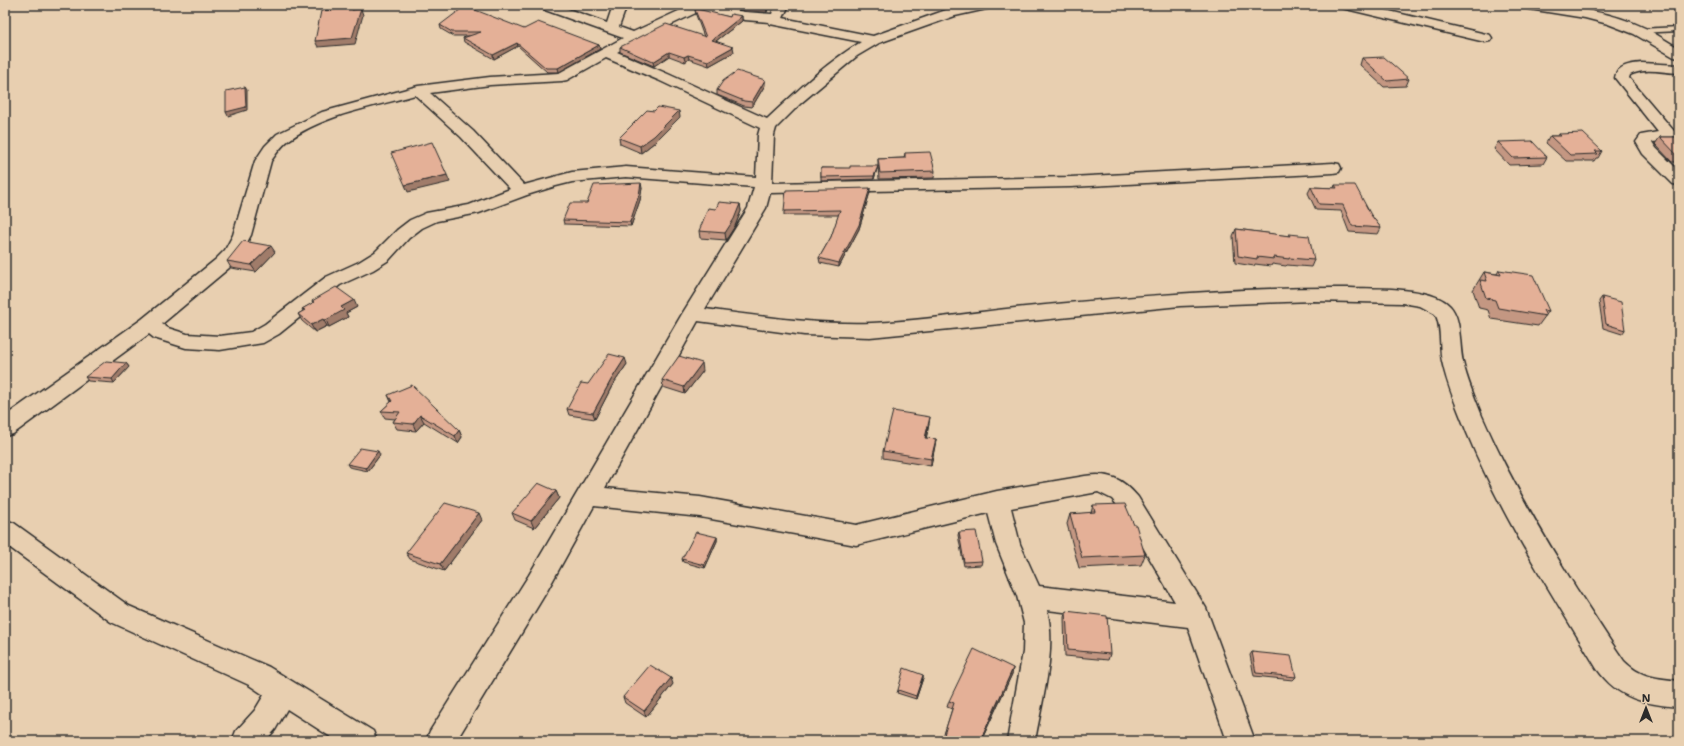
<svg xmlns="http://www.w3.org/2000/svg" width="1684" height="746" viewBox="0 0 1684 746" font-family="'Shantell Sans',sans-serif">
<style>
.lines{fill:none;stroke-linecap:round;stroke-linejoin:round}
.service-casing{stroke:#2b2b2b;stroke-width:3}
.minor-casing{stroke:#2b2b2b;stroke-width:3}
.service{fill:#e8cfb0;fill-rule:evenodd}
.minor{fill:#e8cfb0;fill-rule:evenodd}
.wall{fill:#c49782;stroke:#2b2b2b}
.shaded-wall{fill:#a07b6a;stroke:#2b2b2b}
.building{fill:#e4b097;stroke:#2b2b2b}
</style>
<rect width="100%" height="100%" fill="#e8cfb0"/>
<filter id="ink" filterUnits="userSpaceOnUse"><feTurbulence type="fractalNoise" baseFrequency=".025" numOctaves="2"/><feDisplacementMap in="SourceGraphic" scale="8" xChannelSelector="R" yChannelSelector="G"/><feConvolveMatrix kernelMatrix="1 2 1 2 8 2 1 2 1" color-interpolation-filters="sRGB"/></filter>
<g filter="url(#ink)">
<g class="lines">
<defs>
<path id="service" d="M1679,27v4l-40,2 -4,-2 4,-2z"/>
<g id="minor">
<path d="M545,5h12l50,18 6,-18h14l-8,22 14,5 52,-24 -4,-3h27l37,7 27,2 3,-9h14l-6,13 90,18 73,-26 23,-5h24l-2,3 -36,8 -76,27 -22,13 -56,47 -25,25 -2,7 -2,48 299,-6 262,-14 6,1 2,4 -2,4 -6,1 -262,14 -301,6 -4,15 -61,101c55,7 111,16 167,14 48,-2 96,-10 143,-15 112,-11 223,-21 335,-20 25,1 82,-2 100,18 12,13 9,39 13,56 4,18 12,36 19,54 26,60 59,116 94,172 16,24 31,49 48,73 17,17 32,17 55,20v26c-34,-3 -61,-8 -82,-38 -46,-77 -96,-153 -130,-236 -9,-24 -20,-47 -25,-72 -3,-13 0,-36 -7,-47l-15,-8 -18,-3 -89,-2 -133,5 -310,31 -66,-2 -106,-14 -93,167 95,9 156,28 141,-34 88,-15c24,-4 38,3 53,21l68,111 49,133h-28l-39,-114 -141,-17c10,39 -5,91 -12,131h-28l16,-89 1,-29 -7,-27 -21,-52 -8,-31 -132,32 -156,-28 -106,-11 -47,85 -91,150h-30l4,-10 99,-156 153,-261 66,-106 6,-21 -128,-10 -54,5 -16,4 -29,9 -48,18 -42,8 -15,7 -13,10 -20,22 -16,10 -33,15 -61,49 -16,9 -43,7 -34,-2 -32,-10 -5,-4 -136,100 -8,2v-20l137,-97 73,-59 10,-10 8,-15 22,-74 10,-15 12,-12 45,-22 96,-26 72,-9 69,-4 64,-35 -78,-28 -2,-3zM700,11l45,9 24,2 1,2 5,1 86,17c-34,20 -65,50 -94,77l-99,-45 -51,-22 22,-12zM606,58l52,22 102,48 -2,7 -2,42 -130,-10 -54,5 -48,13 -51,-54 -43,-38 60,-8 72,-4 5,-1zM415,95l46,42 49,52 -41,16 -43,8 -16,7 -13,10 -22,22 -16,10 -33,15 -61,47 -14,8 -31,4 -33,-2 -19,-6 -6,-4 67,-56 10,-11 12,-22 20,-74c5,-7 11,-16 18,-21 36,-26 85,-33 126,-45zM1098,492l14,7 10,12 53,91 -136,-16 -19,-42 -9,-36z"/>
<path d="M1340,5h24l126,30 2,3 -2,3 -5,1 -143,-34z"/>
<path d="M1522,5c42,0 85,5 123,23 11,6 23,14 34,20v10l-5,-1 -40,-23 -26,-10 -23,-6 -56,-9 -5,-1z"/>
<path d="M1642,63l37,2v8c-15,0 -35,-6 -49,2l-1,3 45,53 5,-1v10l-27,2 4,6 23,23v14l-6,-1 -30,-30 -7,-12 5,-7 17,-3 -43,-54c2,-13 16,-14 27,-15z"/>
<path d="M5,520l9,3 115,83 140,61 104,64 4,10h-40l-50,-32 -12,21 -10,11h-33l4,-10 19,-21 9,-15 -15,-10 -138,-63 -106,-78z"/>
</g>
</defs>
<use href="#service" class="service-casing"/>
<use href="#minor" class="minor-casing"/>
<use href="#service" class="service"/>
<use href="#minor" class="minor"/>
</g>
<g class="wall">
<path d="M719,5h49l-1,7 -22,-1 -26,-5z"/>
<path d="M695,10l35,7 12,-1v5l-26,20 18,11 -25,14 -20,-7 -4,3 -16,-6 -15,10 -34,-14v-5l84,-10 -8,-22z"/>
<path d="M440,25l84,4 75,16 1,4 -41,23h-12l-29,-26 -24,13 -30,-17 -1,-4 7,-2h-17l-12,-7z"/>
<path d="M1362,58l47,21 -3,7 -22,1 -24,-22z"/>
<path d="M765,85l-13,22 -8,-1 -27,-11v-5z"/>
<path d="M680,117l-25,25 -14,11 -21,-9 -1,-6z"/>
<path d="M1559,134l43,17 -4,7h-2l-2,3h-28l-20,-18 4,-7h8z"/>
<path d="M1660,137h19v25h-7l-17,-18z"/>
<path d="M1498,142l49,15 -4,7 -34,1 -15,-16z"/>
<path d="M905,153l30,18 -1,7 -55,1 -1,-13v-7l26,-1z"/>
<path d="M821,168l56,1 -3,10 -53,2z"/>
<path d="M1335,185l36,30 10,13 -3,6 -29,-2 -8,-21 -25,-1 -8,-17 3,-6 23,1z"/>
<path d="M642,188l-2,12 -9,26 -67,-2 -1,-4 24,-17z"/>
<path d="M870,192l-11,37 -20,38 -19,-4 -1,-5 12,-21 8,-22h-55v-4z"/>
<path d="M740,204l1,7 -6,15 -9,14 -26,-2 -1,-7 17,-22z"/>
<path d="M1236,229l52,7 1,-2 25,26 -3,7 -24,-2 -1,1 -14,-2 -1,2 -16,-2 -1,2 -19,-3 -2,-27z"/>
<path d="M275,252l-19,20 -25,-4 -4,-7z"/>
<path d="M1499,270l50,41 -11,15 -47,-7 -3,-9 -9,-2 -6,-18 11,-18 13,2z"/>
<path d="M1602,297l23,33 -3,4 -19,-6 -4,-27z"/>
<path d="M312,301l45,6 -11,6 2,4 -19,10 -2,-1 -12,6 -13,-11 -4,-7 5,-3 -1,-2 11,-6z"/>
<path d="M126,363l3,4 -15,16 -26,-2 -3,-4z"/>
<path d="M627,364l-15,22 -17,33 -26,-4 -2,-6 21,-25z"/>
<path d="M703,371l-18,23 -22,-7 -1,-7z"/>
<path d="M388,395l71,35 3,7 -4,6 -34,-21 -8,9 -19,-2 -4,-7 2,-3 -10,-1 -4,-7 10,-9z"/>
<path d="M929,424l-3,14 10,1 -5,27 -48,-8v-7z"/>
<path d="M380,455l-12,16 -19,-4 -2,-3z"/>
<path d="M556,491l3,7 -25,30 -19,-8 -3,-7z"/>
<path d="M1093,505l52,50 -4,10 -62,3 -12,-44 3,-10 21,-1z"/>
<path d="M482,520l-38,51 -34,-12 -4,-6z"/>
<path d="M959,532l23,29 -1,4 -17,1 -6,-31z"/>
<path d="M717,537v4l-12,27 -22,-6 -1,-3z"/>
<path d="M1066,611l44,43 -2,6 -43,-4 -1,-39z"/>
<path d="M1252,652l44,25 -3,3 -39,-4 -4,-21z"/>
<path d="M1013,668l-1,6 -30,65 -40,2 10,-32 -5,-2 2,-6z"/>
<path d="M923,675v3l-7,21 -19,-6 1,-3z"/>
<path d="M673,684l-27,33 -21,-14 -2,-6z"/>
</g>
<g class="shaded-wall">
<path d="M767,5h1l-1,7z"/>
<path d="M361,9l2,6 -8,29 -37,3 -3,-6z"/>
<path d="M742,16v5l-30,23v-4z"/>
<path d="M517,43l1,3 -24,13 -1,-4z"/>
<path d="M599,45l1,4 -41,23 -1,-4z"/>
<path d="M733,47l1,5 -25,14 -1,-5z"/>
<path d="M669,52v4l-15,10 -1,-4z"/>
<path d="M688,55l1,4 -4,3 -1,-5z"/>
<path d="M765,80v5l-13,22v-5z"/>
<path d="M245,87l2,3v20l-19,6 -2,-4z"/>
<path d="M679,111l1,6 -25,25 -14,11 -1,-7z"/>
<path d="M878,166l-1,3 -3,10v-3z"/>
<path d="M447,175l3,7 -42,10 -3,-7z"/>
<path d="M641,183l1,5 -2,12 -9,26 -1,-4z"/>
<path d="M870,188v4l-11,37 -20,38v-4z"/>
<path d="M740,204l1,7 -6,15 -9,14 -1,-7z"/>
<path d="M271,246l4,6 -19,20 -5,-7z"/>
<path d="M354,300l3,7 -11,6 2,4 -19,10 -3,-7 15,-13z"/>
<path d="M323,319l4,7 -12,6 -4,-7z"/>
<path d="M625,358l2,6 -15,22 -17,33 -2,-6 18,-33z"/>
<path d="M126,363l3,4 -15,16 -2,-4z"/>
<path d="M702,363l1,8 -18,23 -1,-7z"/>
<path d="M420,415l4,7 -8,9 -3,-7z"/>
<path d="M930,417l-1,7 -4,21v-7z"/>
<path d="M459,430l3,7 -4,6 -3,-7z"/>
<path d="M936,439l-1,7 -4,20v-7z"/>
<path d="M378,451l2,4 -12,16 -2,-3z"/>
<path d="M556,491l3,7 -25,30 -3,-7z"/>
<path d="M479,513l3,7 -38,51 -4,-7z"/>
<path d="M717,537v4l-12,27 -1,-3z"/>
<path d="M1013,668l-1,6 -31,67v-2z"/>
<path d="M923,675v3l-7,21v-3z"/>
<path d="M671,678l2,6 -27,33 -2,-6z"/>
</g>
<g class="building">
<path d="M754,5h13v1z"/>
<path d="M465,6l59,23 14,-7 61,23 -41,23h-12l-29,-25 -24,12 -30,-17 18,-6h-29l-12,-7z"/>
<path d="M352,8v2l9,-1 -9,29 -37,3 6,-30z"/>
<path d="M697,9l33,8 1,-3 11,2 -30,24 21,7 -25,14 -20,-6 -4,2 -15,-5 -16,10 -33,-15 46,-23 40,13 -11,-27z"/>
<path d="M1384,57l25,22 -22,2 -25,-23z"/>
<path d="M737,71l28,9 -13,22 -8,-1 -27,-11 6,-9z"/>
<path d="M245,87l1,20 -20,5v-21z"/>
<path d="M658,107l21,4 -25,25 -14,10 -21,-8 28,-28 7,1z"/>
<path d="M1583,133l19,18h-7l3,3 -28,1 -20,-19h11l-2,-2z"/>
<path d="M1660,137h19v18h-2z"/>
<path d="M1532,141l15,16 -34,1 -15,-16z"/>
<path d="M432,142l15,33 -42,10 -14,-32z"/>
<path d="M930,152l5,19 -55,2 -2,-14 27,-1v-5z"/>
<path d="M850,166h28l-4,10 -53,1v-9h29z"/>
<path d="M641,183l-2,12 -9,27 -67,-2 7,-17h17l7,-18z"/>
<path d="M1335,185h20l16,30 10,13 -29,-2 -9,-21 -24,-1 -8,-17 26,1z"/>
<path d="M870,188l-11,37 -20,38 -20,-5 12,-21 9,-27 -56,1 2,-21z"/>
<path d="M719,202l21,2 -6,15 -9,14 -26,-2 9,-23 8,1z"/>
<path d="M1236,229l54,7 -1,-2 20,2 5,24 -25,-2v1l-15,-2v2l-17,-2v2l-19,-3z"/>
<path d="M243,241l28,5 -20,19 -24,-4z"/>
<path d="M1499,270l34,5 16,36 -6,-1 3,6 -48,-8 -3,-8 -9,-2 -6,-18 7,1 -3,-9 17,3z"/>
<path d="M336,287l18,13 -13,7 3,3 -18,10 -3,-1 -12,6 -13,-11 7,-4 -3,-1 12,-7 -2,-1z"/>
<path d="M1602,297l19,5 4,28 -19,-6z"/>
<path d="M609,354l16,4 -14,22 -18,33 -26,-4 14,-26 7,1z"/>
<path d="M679,356l23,7 -18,24 -22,-7z"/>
<path d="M106,361l20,2 -14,16 -27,-2z"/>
<path d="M412,385l47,45 -4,6 -35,-21 -7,9 -20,-2 7,-10 -19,-1 11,-10 -4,-6z"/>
<path d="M893,411l37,6 -5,21 11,1 -5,20 -48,-8z"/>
<path d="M360,448l18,3 -12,17 -19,-4z"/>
<path d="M538,483l18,8 -25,30 -19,-8z"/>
<path d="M445,503l34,10 -39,51 -34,-11z"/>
<path d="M1125,504l9,21h2l9,30 -63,3 -12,-44 25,-2 -2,-7z"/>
<path d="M976,531l6,30 -18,1 -5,-30z"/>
<path d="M696,532l21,5 -13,28 -22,-6z"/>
<path d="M1066,611l41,5 3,38 -42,-4z"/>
<path d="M974,649l39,19 -32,71 5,2h-44l12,-38 -5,-2z"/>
<path d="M1252,652l39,4 5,21 -40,-4z"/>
<path d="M650,665l21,13 -27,33 -21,-14z"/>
<path d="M904,668l19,7 -7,21 -18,-6z"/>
</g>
</g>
<rect width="1684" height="746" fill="none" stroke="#e8cfb0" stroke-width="20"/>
<rect x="10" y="10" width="1664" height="726" fill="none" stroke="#2b2b2b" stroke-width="1.5" filter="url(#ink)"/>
<g transform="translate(1646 708)" stroke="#e8cfb0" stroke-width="3" paint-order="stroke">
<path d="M0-3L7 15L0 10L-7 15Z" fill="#2b2b2b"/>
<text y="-6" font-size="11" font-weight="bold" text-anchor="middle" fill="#2b2b2b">N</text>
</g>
</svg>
